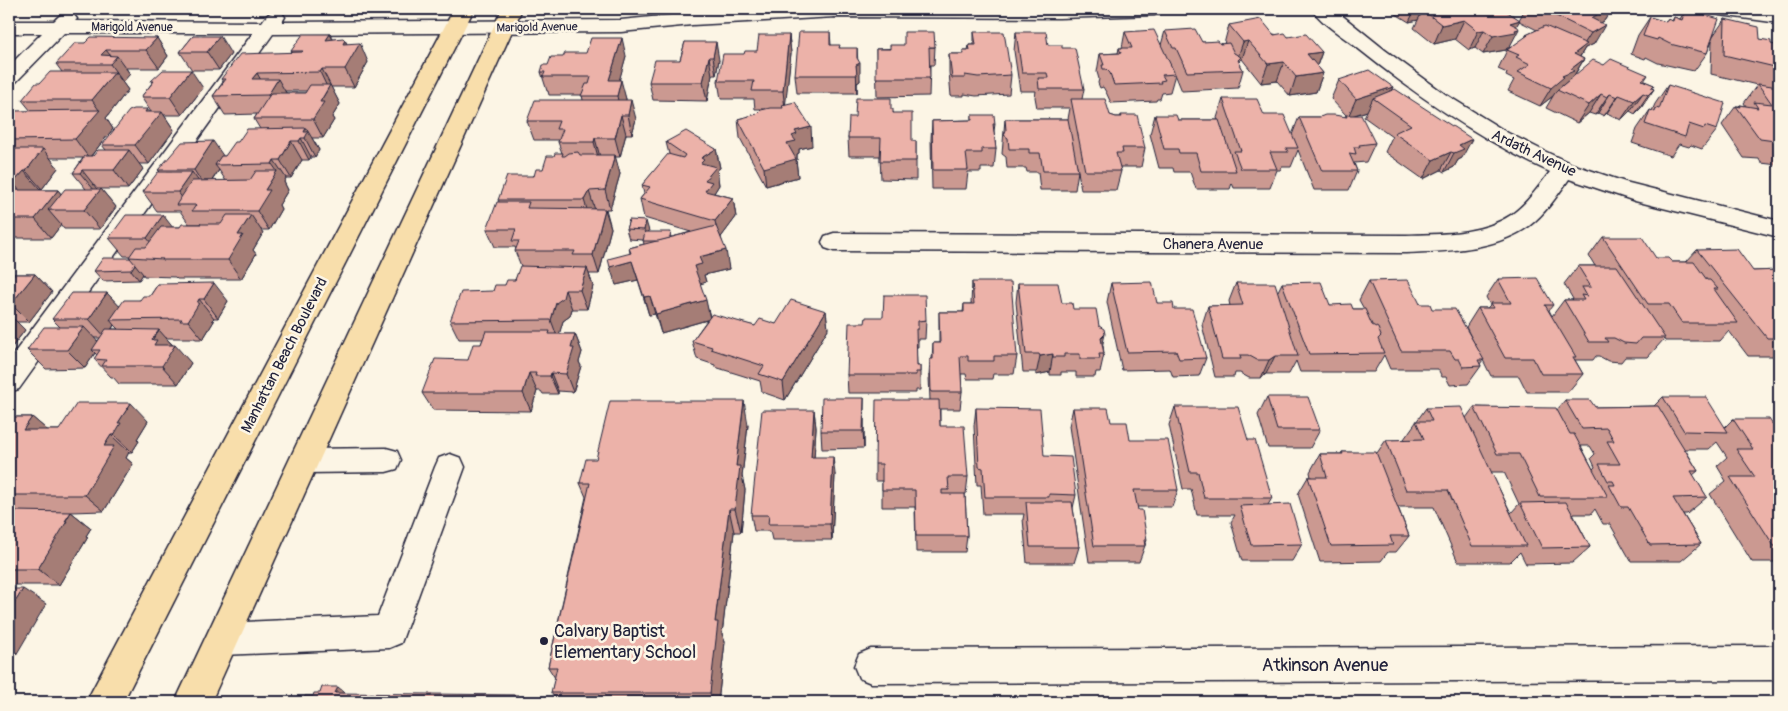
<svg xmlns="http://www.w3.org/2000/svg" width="1788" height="711" viewBox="0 0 1788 711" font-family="Pangolin,sans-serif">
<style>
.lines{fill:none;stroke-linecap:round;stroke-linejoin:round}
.minor-casing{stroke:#22223b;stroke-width:3}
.major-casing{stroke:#22223b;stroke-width:3}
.minor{fill:#fcf5e5;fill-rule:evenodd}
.major{fill:#f8deab;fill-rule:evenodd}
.wall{fill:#cb9991;stroke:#22223b;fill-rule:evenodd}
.shaded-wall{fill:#a57d76;stroke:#22223b}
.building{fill:#ecb2a9;stroke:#22223b}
.poi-dot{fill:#22223b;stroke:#fcf5e5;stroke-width:2}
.labels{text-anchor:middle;stroke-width:5;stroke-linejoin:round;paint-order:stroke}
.far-street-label{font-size:12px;fill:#22223b;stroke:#fcf5e5}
.street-label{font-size:15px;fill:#22223b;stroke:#fcf5e5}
.near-poi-label{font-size:18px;fill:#22223b;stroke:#fcf5e5;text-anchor:start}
.near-street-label{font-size:18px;fill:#22223b;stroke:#fcf5e5}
</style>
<rect width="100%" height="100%" fill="#fcf5e5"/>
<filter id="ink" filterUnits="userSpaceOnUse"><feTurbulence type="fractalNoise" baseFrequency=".02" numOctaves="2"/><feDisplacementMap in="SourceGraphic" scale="10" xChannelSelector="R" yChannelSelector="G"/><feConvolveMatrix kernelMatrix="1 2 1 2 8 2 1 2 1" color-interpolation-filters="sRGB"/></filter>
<g filter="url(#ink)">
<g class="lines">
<defs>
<g id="minor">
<path d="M770,9h394l-3,4 -7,2 -95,3 -224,-1 -143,8 -71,7 -348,2 -254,355 -10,3v-32l244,-327h-189l-48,49 -7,2v-18l33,-33h-33v-12h45c6,-7 11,-9 20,-6l3,4 -2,2 187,1c6,-9 9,-12 20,-9l3,4 -3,5 339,-2 71,-7z"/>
<path d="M1312,9h22l51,41 60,44 63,39 32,16 32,15 53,18 154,39v16l-144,-36 -66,-22c-12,17 -24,35 -40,47 -35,25 -83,25 -123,27l-572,-2 -9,-3 -3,-6 3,-6 9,-3 572,2c35,-1 75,0 105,-20 16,-11 27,-28 39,-43 -71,-33 -134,-77 -195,-126 -14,-11 -33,-22 -43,-37z"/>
<path d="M1710,9h51l18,2v12l-59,-8 -7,-2z"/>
<path d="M386,448l11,3 4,9 -4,9 -11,3 -81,1 -11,-3 -4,-9 4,-9 11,-3z"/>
<path d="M450,454l11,4 4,9 -64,176 -12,5 -166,7 -12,-5 -5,-11 5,-11 12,-5 155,-7 57,-149 4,-9z"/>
<path d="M1779,646v34l-908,3 -12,-5 -5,-12 5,-12 12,-5z"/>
</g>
<g id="major">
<path d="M454,9h20l-351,693h-37z"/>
<path d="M502,9h20l-311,693h-36z"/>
</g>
</defs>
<use href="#minor" class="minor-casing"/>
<use href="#major" class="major-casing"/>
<use href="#minor" class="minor"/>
<use href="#major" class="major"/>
</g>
<g class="wall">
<path d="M1388,9h115l16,11 6,-11h87l-8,12 -3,2 -7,21 -9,4 -5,9 4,2 -10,17 30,-11 44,10 -4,6 10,4 -2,3 2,1 -13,19 -6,6 -5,-3 -9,9 -14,-7 -3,3 -6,-3 -3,2 -6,-2 -12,10 -31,-15 7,-12 -13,10 -32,-15 6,-11 -8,-4 1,-3 -9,-4 9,-19 18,-12 1,-3 11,-5 -18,-9 -3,5 -7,22h-2l-1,2 -23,4 -8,-6 -6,2 -14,-11 -21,5 -20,-16 4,-8 -9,2z"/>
<path d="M1686,9l27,27 12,-17 35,20 11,5 8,2v121l-1,-2 -17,-2 -2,-4 -15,-1 -22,-33 14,-19h3l1,-1 6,1 -2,-3 13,-18 -46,-11 1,-34 -5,13 -13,18 -36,-8 -12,-6 -1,2 -14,-5 7,-19 12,-18 16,5 6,-1 2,-4 6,2z"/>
<path d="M1229,25l59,12 34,15 -5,14 6,7 -7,19 -26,4 -13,-15 -16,2 -19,-24 -2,1 -1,2 4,8 -5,18 -56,3 -7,-17 -5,18 -8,1 -2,6h-3l-1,2 -45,2 -5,-11 -3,-5 -3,1 -2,-5 1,-4 -2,-7 3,-18 18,-1 1,-5h3l3,-16 36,13 4,-14 37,11 22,2z"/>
<path d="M830,32l1,13 9,3 17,11 3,22 -3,2v10h-60l-2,-18z"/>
<path d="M974,32l37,43 -2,19 -33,2 -12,-2v2h-13l-2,-24v-18h14v-4h5l1,-5h5z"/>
<path d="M1016,32l32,13 14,3 22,41 -2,10 28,16 6,2h5v-2l24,33 -4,19h-21l1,4 -5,19h-35l-3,-19 -3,19h-35l-2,-18h-11l-1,-4h-19l-1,-11 -4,-3 3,-35h63l2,-11h-33l-2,-11 1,-6h-16l-6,-40z"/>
<path d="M330,34l3,5 12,1 2,4 21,18 -14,25h-23l9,17 -8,13 2,3 -11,18h-11l7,12 -4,7h-4l-2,3h-7l-11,18h-5l-2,4 4,8 -9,15 2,4 -12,21h-8l2,3 -10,17 3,4 -15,25h-64l-2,-2 -31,-1 -1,-2 -4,6 -36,1 -9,-10 36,-13v-2h-6l-15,-18 64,-11h7l21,-3h-12l-9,-13h-23l-14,-19 17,-20 -2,-2 67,-14 13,-14 22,-13 -6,-10 3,-5 -32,1 -12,-19 10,-14 -2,-3 71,-27 -1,-1zM285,91h22l-2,2h-19zM219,170l7,11h-14z"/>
<path d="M789,35l2,18 -6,51 27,42 -13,3v4l-2,1v6h-1l2,17 -32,9 -26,-48 -2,-19 19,-5 8,-5h-10l-1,-10h-33l-3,-18 26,-27 13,-3z"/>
<path d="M193,36l38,18 -12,16h-27l-12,-18z"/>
<path d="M157,38l11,18 -9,12h-33l4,6 -8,8 6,8 -22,28 7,11 -22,27h2l13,-6 -4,-5 47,-33h2l-10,-15 11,-14 -1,-2 52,7 -21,27h-18l10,15 -25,34h-10l4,5 -15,20h-27l15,18 -16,22h-36l-3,-4 -10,13h-42v-126l22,-1 -9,-11 18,-17 22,-11 -6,-8 29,-21zM50,158h33l-10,15 13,16 -25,5 -3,-4h-19l3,-1 16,-21z"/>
<path d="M685,42l34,18 -3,15h-4l-5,26 -54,-1 -4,-18 31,-22z"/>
<path d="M935,47l-1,18h-4l-1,31 -52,1 -1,-48z"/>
<path d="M626,56l-7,24 7,19v1l10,19 -4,15h-6l-6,23h-5l5,17 -10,35h-4l5,19 -12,46h-10l4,12 -6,23h-15l-2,7 -7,5 -4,13h16l7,18 -3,10 2,4 -8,26 -15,-1v3h-15l-2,-3h-4l-6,20 -98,-1 -11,-17 46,-33 13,-16 2,-5h-24l-9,-18 43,-30 22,-11 6,-14 -6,-15 1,-1 -1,-3h-20l-8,-18 12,-27 -1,-2 45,-31 11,-13 8,-3 -4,-11 1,-2h-25l-7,-19 56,-21 -1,-5h-33l-1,-4h-1l-6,-19z"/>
<path d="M1339,80l54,7 -2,3 71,68 -4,2 -4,7 -10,5 -3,-2 -18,9 -38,-27 7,-15 -28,-20 3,-6 -12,4 20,28 -9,19 -12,1 3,8 -8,19h-35l-16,-40 -7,17h-9l-2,3h-3l-7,18h-36l-2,-5 -2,6h-34l-6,-17h-16l-1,-4h-14l-9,-34 5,-19 23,5h40l-1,-2 6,-19 41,16 28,20 7,-18h46l1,-2 -15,-16z"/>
<path d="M1668,85l49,45 -15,19 -11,-4 -2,2 -10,-3 -8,12 -39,-13 5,-14 13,-19 2,1 3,-7z"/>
<path d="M891,109l21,32h4v39l-35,-1 -1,-23h-31l-1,-18 7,-21z"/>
<path d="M972,115l23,9 -1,7 2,18 -2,19h-13v4h-13l-2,17h-34l-1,-50 1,-18 40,-1z"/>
<path d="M666,142l50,7 4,19 -3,2 2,15 -5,8 19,5 3,19 -15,20 8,32 -25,6 2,7 -6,2 10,32 45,10 21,-2 50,-13 2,18 -43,71 -23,-8 -2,-11 -45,-14v-2l-18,-6 -5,-18 15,-21 -46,13 -6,-19 -6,1 -11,-35 -22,5 14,-32 -1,-5 15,-4 -1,-4 -14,-1 -3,-10 3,-9 20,11 -1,1 24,5 19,-5 -47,-14 -4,-19 4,-5 -2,-9 27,-31z"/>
<path d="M1603,237l53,21 16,4h14l11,-12 56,21 26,-1v86h-31l-19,-25 -9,10h-55l-1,-2 -16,18h-23l-4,5 -13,-1 -9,-5h-3l-3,4h-18l8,14 -15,18h-41l-8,-16h-28l-8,-16 -3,4 1,2 -13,18 -18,1 -4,-8h-4l-4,-8h-48l-6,-14 -10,17h-74l-4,-11 -7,13h-23l-5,4h-12l-9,-5h-5l-1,4h-19l-13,-52 6,-19h22l-1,-5 7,-18 42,8 4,-8 48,22 23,4h11l-5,-9 10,-19 63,28 45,40 -11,-22 12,-19h9l3,-3 -4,-8 12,-18 55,26 -4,5 3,6 12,-16h8l1,-1 -9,-15 14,-18h17l-6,-10z"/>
<path d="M9,274h26l17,18 -23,30h-12l8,8 -16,21z"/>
<path d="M972,282l45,74 -3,18h-21l-1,5h-25l-1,-5h-5l1,18 -2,17h-20v17l28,51 -2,17h-1l2,42 -2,16h-49l-1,-45h-33v-26h-7v-17l55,-64 -1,-23 1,-18h2l1,-16h6v-31h24l1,-8h7z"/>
<path d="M1018,283l55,26 30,36 1,9 -4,18h-4l-1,5h-19v-5h-15v3h-11v-3l-14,3v-3h-13l-7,-70z"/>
<path d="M1111,283l46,20 17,6 32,49 -7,18 -26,1 -3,-8 -48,1 -15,-68z"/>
<path d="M158,284l70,17 -10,17h-4l-2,2 2,1 -11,18h-7l-2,-1h-28l25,25 -13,21h-59l-6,-7h-2l-17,-18 3,-4 -2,-2 -10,15 -39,1 -19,-19 33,-23 -8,-8 55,-26 12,13 21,-6 10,-4zM114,325l4,4h-6zM94,338h6l-2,3z"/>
<path d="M926,320l-1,19h-7v8h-2l1,19h3v24h-4v3h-68l-1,-18 18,-52z"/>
<path d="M1267,397l53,33 -10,18h-42l-10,-33z"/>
<path d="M1663,397l62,30 8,-8 46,15v128h-27l-42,-68 16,-13 -9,-15 10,-9 -10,-15 -8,7h-24l13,22 -5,4 14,22 -20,17h-4l18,30 -20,17h-50l-21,-37h-7l-8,-15 -4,5h-18l17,33 -18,16 -46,1 -6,-12 -10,10h-52l-24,-55h-36l11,29 -13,16h-8l-7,9 -61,1 -22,-68 10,-17h3l-1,-5 10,-18h21l1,-2 35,1 9,-13h18v-1l22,-31 40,10 8,-11 83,3 8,-10 30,7 59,-1zM1581,446h9l5,8 -4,4 4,9 -2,2zM1491,472h13l15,32 -8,9z"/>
<path d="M1175,407l73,33 24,58 -4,7 34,39 -10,17h-50l-11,-39 4,-7h-38l-6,-26h-8l-14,-64z"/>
<path d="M976,408l68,48 32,39 -3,13 6,39 -5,16h-47l-4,-44 1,-5h-41l-2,-29h-4l-3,-59z"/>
<path d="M1073,408l38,14 19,18 48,50 -6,17h-35l10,33 -8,22h-50l-20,-136z"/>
<path d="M814,410l2,18 -2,29 21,17 -3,66h-60l-2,-9h-16l-3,-16z"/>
<path d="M864,415v33l-42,1 -1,-18z"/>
<path d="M9,417h23l15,13h12l89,-9 -11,18 2,2 -7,11h-3l-3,6 7,6 -29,47 -33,1 20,16 -5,8 2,1 -29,48h-50v-64l6,-9h-6z"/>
<path d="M748,425l-6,51 3,14 -4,42h-7l-12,102 3,8 -7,60h-160l-7,-9 4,-15 -7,-11 38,-170 -6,-14 16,-24z"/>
</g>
<g class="shaded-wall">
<path d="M1415,9h27l-19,1 -5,10 -9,2z"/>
<path d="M1605,9h7l-8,12 -16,9 3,-12 4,-4z"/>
<path d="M1464,20l-9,19 -21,5 8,-19z"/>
<path d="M1520,20l-7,12 2,-2 4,-1 -10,19h-2l-1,2 -23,4 10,-18 17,-13z"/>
<path d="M1605,25l-11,19 -9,4 -9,15 -2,-9 7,-5 10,-16z"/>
<path d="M1484,30l-9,18 -6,2 9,-19z"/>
<path d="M330,34l9,18 -13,-12z"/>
<path d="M789,35l2,18 -6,56 -2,-18z"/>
<path d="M220,36l11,18 -12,16 -12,-18z"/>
<path d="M157,38l11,18 -9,12 -13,-18z"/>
<path d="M622,38l4,18 -11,40 -6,-16z"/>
<path d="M345,40l7,16 8,-13 8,19 -14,25 -9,-18 -2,-25z"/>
<path d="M1248,41l-6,18 -2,1 -3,10v-10l6,-18z"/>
<path d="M716,42l3,18 -3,15 -3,-18z"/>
<path d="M857,48l1,16 2,-1v18l-3,2v10l-1,-28z"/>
<path d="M106,50l8,10 3,-4 13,18 -7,8 -13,-18 -9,-9z"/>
<path d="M1322,52l-7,19 -8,-17z"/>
<path d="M709,57l3,18 -5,26 -4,-19z"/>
<path d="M1584,59l-11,18 -16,13 -4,6 -13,10 11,-18 11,-12z"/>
<path d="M1284,62l-7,19 -16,2 7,-19z"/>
<path d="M322,69l18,35 -8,13 2,3 -11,18 -10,-19 7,-17 8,-13 -8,-17z"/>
<path d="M191,70l12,18 -21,27 -12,-18z"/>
<path d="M115,72l13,18 -22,28 7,11 -24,29 -14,-19 24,-29 -7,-10z"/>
<path d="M257,73l10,18 -15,-12z"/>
<path d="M1323,73l-7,19 -26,4 6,-19z"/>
<path d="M278,79l11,19 -11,16 -10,-19z"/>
<path d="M621,80l5,19 -5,16 -4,-19z"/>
<path d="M1393,87l-9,18 -11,-7 -6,13 -19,6 8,-18z"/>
<path d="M1654,89l-13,19 -6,6 13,-19z"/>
<path d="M1643,93l-13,18 -9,9 13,-19z"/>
<path d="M1601,94l-12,19 -12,10 12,-18z"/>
<path d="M1610,94l-12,19 -3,2 12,-18z"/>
<path d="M1619,95l-12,18 -3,3 13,-19z"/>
<path d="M631,100l5,19 -4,15 -4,-19z"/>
<path d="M147,109l8,11 7,-8 12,18 -25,34 -14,-19 10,-33z"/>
<path d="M621,115l5,19 -6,23 -5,-19z"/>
<path d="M811,127l1,19 -13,3v4l-2,1v6h-1l2,17 -32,9 -2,-18 23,-25 8,-12z"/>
<path d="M306,128l13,22 -4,7 -10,-19 -1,-6z"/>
<path d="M301,138l10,19 -2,3 -10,-19z"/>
<path d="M595,138l5,19 -1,4 -5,-19z"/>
<path d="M1472,139l-10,19 -4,2 -4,7 -10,5 10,-19 5,-8z"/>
<path d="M213,141l13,19 -11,5 4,5 -13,19 -12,-19z"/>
<path d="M291,141l11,19 -11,18 -11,-18z"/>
<path d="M43,149l15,19 -16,21 -16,-18z"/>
<path d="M716,149l4,19 -3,2 2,15 -5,8 1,8 -10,-10 -4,-33z"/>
<path d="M129,150l14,19 -15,20 -14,-19z"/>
<path d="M1451,152l-10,18 -18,9 10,-19z"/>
<path d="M615,155l5,19 -10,35 -5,-19z"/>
<path d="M274,160l12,18 -2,4 4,8 -9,15 2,4 -12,21 -12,-19 8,-21 12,-19 -5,-7z"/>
<path d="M82,170l15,19 -2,2 -15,-18z"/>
<path d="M24,171l16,18 -10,13 -17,-19z"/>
<path d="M192,172l13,18 -18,15 -9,-13z"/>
<path d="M101,189l15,18 -16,22 -16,-19z"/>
<path d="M58,190l15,19 -25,1 13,15 -10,13 -16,-19z"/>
<path d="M589,191l6,19 -5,9 -6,-19z"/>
<path d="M733,198l3,19 -17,23 -4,-19z"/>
<path d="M605,209l6,19 -12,46 -6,-19z"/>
<path d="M163,215l14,18 -15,23 -15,-18z"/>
<path d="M251,215l12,18 -10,17 3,4 -15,25 -13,-19 10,-25z"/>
<path d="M646,221l3,10 -3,9 -2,-10z"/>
<path d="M726,250l3,19 -25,6 2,7 -8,3 -4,-19 5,-9z"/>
<path d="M632,261l6,19 -22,5 -6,-18z"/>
<path d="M135,264l8,10 -4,6 -8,-10z"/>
<path d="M587,268l6,18 -6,23 -7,-19z"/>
<path d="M35,274l17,18 -23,30 -18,-18z"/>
<path d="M214,283l14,18 -10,17 -14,-19z"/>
<path d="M565,290l7,19 -2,7 -7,5 -5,18 -7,-19 5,-17z"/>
<path d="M107,293l17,18 -14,9 4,5 -8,13 -17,-19z"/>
<path d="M650,296l5,18 -6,1 -5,-18z"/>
<path d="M199,299l15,19 -2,2 2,1 -11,18 -15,-18z"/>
<path d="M706,300l4,19 -49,14 -5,-19z"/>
<path d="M826,311l2,18 -43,71 -2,-18z"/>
<path d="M9,314l16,16 -16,21z"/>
<path d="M84,327l17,18 -9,5 3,3 -10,15 -18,-18z"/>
<path d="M159,330l15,17 1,-2 16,18 -13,21 -16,-18 -10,-26z"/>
<path d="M575,334l7,18 -3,10 2,4 -8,26 -7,-18 5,-26z"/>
<path d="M1105,334l-4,18v-14z"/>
<path d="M1053,354l-3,18 -14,3 4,-19z"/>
<path d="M1275,356l-9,18 -5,4 8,-18z"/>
<path d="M529,373l8,18 -6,20 -8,-18z"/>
<path d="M551,373l7,18v3l-8,-18z"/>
<path d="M864,398v50l-1,-17z"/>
<path d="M744,401l4,24 -6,51 3,14 -4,42 -6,-23 1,-43z"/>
<path d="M131,403l17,18 -11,18 2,2 -7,11 -18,-17 4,-12z"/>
<path d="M814,410l2,18 -3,46 -2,-17z"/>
<path d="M32,417l20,17 -29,-4z"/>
<path d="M111,435l18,17 -3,6 7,6 -29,47 -19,-16 19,-49z"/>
<path d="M833,457l2,17 -3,66 -2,-16z"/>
<path d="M729,509l5,23 -12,102 3,8 -7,60h-5l-3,-9 5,-71z"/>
<path d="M71,512l20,16 -5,8 2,1 -29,48 -21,-16z"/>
<path d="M23,589l23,15 -37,63v-55z"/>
<path d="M338,687l18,15 -21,-9z"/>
<path d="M518,695l6,7h-8z"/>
</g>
<g class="building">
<path d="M1429,9h74l17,11 -10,3 8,4 1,2 -4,1 1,2 -23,4 -9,-6 -6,1 -14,-11 -22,5 -19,-15z"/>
<path d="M1542,9h63l-10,5 2,1 -6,3 14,7 -14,8z"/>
<path d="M1686,9l33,10 -12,34 -37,-9 -12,-6 -1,2 -14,-4 7,-19 16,5 1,-3 6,2 1,-4 8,3z"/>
<path d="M1261,19l13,16 11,-2 3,4 18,-3 16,18 -15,2 16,19 -27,4 -12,-15 -16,2 -20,-23 -5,1 -14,-17z"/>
<path d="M1725,19l34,8 1,12 11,2v3l8,2v22l-55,-13z"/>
<path d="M1545,26l42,18 -13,10 10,5 -13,10 3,2 -12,5 2,1 -13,11 -33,-16 12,-8 -14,-7 3,-2 -12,-5 21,-15h-2z"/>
<path d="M1195,29l7,13 16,-1 2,3 9,-1 5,10 7,4 -3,3 5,10 -56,2 -11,-24h-3l-8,-17z"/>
<path d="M1154,30l21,44 -13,1 3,5 -5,1 1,2 -47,2 -4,-12 -4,-4h-3l-1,-4h2l-4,-11 21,-1 -2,-5h13l-7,-16z"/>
<path d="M799,32h31v13h10l-1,3h18v10l3,5 -4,2 1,10h-62z"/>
<path d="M904,32h30l1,15h-6l1,31h-54v-29h14v-4h14z"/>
<path d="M974,32h30l7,43 -33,2 -13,-2v3h-13l-3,-24h15l-1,-4h7l-1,-5h7z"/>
<path d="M1016,32h30l2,13h14v3h13l9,41h-45l-1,-11h10l-1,-5h-25z"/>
<path d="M303,34h27l-4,6 17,-2 2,2 -2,4 17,-1 -15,26h-23l-2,3 -63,1 -5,6h26l-10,16 -55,1 13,-17h-5l19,-25 62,-2 1,-1h-12z"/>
<path d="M759,35h30l-6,56h-31l2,-10h-36l5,-27h21l1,-3h12z"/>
<path d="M193,36h27l-13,16h-27z"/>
<path d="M91,37l66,1 -11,12h-40l-5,5 16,1 -7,8h-54l19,-21h10z"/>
<path d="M591,38h31l-13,42h12l-4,16h-36l5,-12h3l2,-7h-48l2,-5h-4l2,-7h5l3,-8h12l2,-4h21z"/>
<path d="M685,42h31l-3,15h-4l-6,25h-54l6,-22h25z"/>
<path d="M1611,59l37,16 -6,5 12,5 -3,3 3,1 -6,6 -5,-2 -9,8 -15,-6 -2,2 -7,-3 -3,3 -6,-3 -12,11 -32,-15 36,-30 11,5z"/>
<path d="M163,70h28l-21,27h-29l13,-16h-3z"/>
<path d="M1369,70l24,17 -37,12 -17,-19z"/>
<path d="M50,72h65l-23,28h-70l14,-17h4z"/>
<path d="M1758,84l21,3v58l-2,-1 -2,-3 -15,-2 -24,-33 5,1 -1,-2 18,3 -4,-6 18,2z"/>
<path d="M310,85h20l-10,17h4l-11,17h-59l17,-26h34z"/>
<path d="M1668,85l57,18 -8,27 -12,-4 -1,3 -15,-5 -4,13 -40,-13 5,-14 5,2 1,-4 3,1z"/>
<path d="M1395,89l77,50 -13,6 5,4 -10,4 -3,-1 -18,8 -39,-27 17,-8 -38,-27z"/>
<path d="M856,98h35v11h2v4h19v28h4v20h-36l1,-23h-33l1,-21h6z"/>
<path d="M1071,99h34l5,16 6,2h6l-1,-2h16l8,33h-23l1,5h-7l5,18h-36z"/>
<path d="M1223,99h34l7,16h20l14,33h-12l2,4h-18l7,17h-36l-7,-18h7z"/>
<path d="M535,100h96l-3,15h-7l-6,23h-20l-1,4h-36l5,-13h-7l3,-8h-32z"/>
<path d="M795,102l16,25 -16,4 2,3 -5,2 4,5 -9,2 9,16 -32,9 -26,-49 19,-5 4,-4 9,-2h13l-1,-3z"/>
<path d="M134,109h13l-2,3h17l-27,33h-33l27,-34z"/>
<path d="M100,110l-25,29 -66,1v-28l1,-1z"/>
<path d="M972,115h22l1,9h-2l3,25h-14v4h-16l2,17h-35l-1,-49 40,-1z"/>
<path d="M1155,115h21l2,5h41l17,51h-35l-5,-18h-17l-1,-4h-14z"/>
<path d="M1325,115h9l13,2 -1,-2h15l14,28 -16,2 1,2h-6l2,7 -7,-1 8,18h-35l-23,-54h21z"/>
<path d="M1005,119h63l10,52h-35l-3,-18h-11v-4h-20l-1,-11 -4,-3 2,-5z"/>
<path d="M306,128l-2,4h4l-3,6h-4l-2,3h-8l-11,19h-6l-2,4 -57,1 6,-9h4l10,-14h3l9,-13z"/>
<path d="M686,131l30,18 -15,9 3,2 -3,3 15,4 -11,13 7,2 -7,9 28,7 -18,23 -75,-22 10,-12 -8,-2 26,-31 15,4 2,-3 -19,-13z"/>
<path d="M213,141l-19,29h-36l24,-28z"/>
<path d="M9,146h1v3h33l-17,22h-2l-11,12h-4z"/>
<path d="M98,150h31l-15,20h-32l-2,3h-7l12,-17h8z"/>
<path d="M578,152l2,3h35l-10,35 -16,1 -5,9h-86l9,-24h27l2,-7h7l4,-13h7l1,-3h8l-1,3h3l4,-3z"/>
<path d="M256,171h21l-12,19h5l-13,21h-65l4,-6h-20l16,-24 58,-1z"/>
<path d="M158,172h34l-14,20h-35z"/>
<path d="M65,189h36l-17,21h-36z"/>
<path d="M9,190h49l-23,29h-26z"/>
<path d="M497,202h32l-2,6 78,1 -12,46h-20l2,-4h-60l4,-10h-7l4,-12h-29z"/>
<path d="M126,215h37l-16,23h-38z"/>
<path d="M227,215h24l-13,20h5l-15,25h-66l1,-1 -34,-2 7,-10h10l15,-20h19l2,-3h39z"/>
<path d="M629,220l17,1 -2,9 -18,-1z"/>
<path d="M716,226l10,24 -27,7 3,7 -8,2 12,34 -50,14 -6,-18 -6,1 -12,-36 -22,6 -2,-8 23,-6 -2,-5z"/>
<path d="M645,232h26l-1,6 -12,3h-15z"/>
<path d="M1603,237h39l14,21h12l4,4h22l13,18h3l8,9h-4l24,34h-56l-13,-19h-21z"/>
<path d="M1737,249l16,22 26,-1v68h-12l-70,-88z"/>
<path d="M103,258h27l5,6 -4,6 -37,1z"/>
<path d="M520,266l67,2 -7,22h-15l-2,8 -7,5 -5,17 -101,1 11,-29 32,-1 2,-6h10l2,-5h8z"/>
<path d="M1578,266h39l48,72h-24l-5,6 -12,-1 -10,-5h-9l3,4h-19l-25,-42h20l-3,-5 6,1 -5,-9h9z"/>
<path d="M9,274h26l-24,30h-2z"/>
<path d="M1537,278l16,27h-8l31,52h-3l10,17h-42l-8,-16h-28l-27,-50h16l-3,-5h20l-13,-24z"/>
<path d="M1408,280l12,24h10l2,5h23l29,51h-6l3,6 -18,1 -4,-8h-4l-5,-8h-49l-32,-70z"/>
<path d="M972,282h39l6,74h-23v5h-26v-5h-8l2,36h-31l-1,-33h3v-16h7l-1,-31h25v-8h10z"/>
<path d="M1152,282l5,21h16l1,6h18l14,49 -27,1 -3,-8 -49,1 -16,-69z"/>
<path d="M1321,282l9,23 21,-1 2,5h12l7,16 6,3 3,8 -3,3 6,14 -75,1 -27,-71z"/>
<path d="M214,283l-10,16h-5l-2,4h2l-11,18h-8l2,-2 -72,1 14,-20h16l3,-4h7l8,-12z"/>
<path d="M1018,283h40l4,20h10l1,6h23l3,17 5,3 1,5 -4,4 3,16h-5l1,5h-20v-5h-16v3h-11v-3l-13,2 -1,-2h-13z"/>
<path d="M1236,283h39l23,73h-23l-6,4h-12l-9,-5h-8l1,4h-19l-14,-53 35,-1z"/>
<path d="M72,293h35l-18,26h-37z"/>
<path d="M884,295h41l1,25 -8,1v8h-2l1,37h3v6h-4v3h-69l2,-52h16l1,-6h17z"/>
<path d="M791,300l35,11 -43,71 -24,-8 5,-8 -53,-17 1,-2 -20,-6 20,-27 43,12 5,-7 16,5z"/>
<path d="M44,327h40l-17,23h-40z"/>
<path d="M106,329l53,1 -7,10h5l-3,5h21l-13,21h-60l4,-6 -12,-1 6,-9h-8z"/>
<path d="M486,331h64l-1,3h26l-4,14h3l-8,26 -15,-1 -1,3h-15l1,-3h-7l-6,20h-101l13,-34 33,1 5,-16h8z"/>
<path d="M1267,397h41l12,33h-43z"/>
<path d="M1663,397h43l22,35 -44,-1z"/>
<path d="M822,398h42l-1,33h-42z"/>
<path d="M876,400h63l1,26h24l4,51h-20l1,13h-7v4h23l2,42h-51l-1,-46h-33v-26h-7z"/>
<path d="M1565,400h25l5,7 63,-1 40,65h-7l16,26 -34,1 28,46 -51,1 -22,-38h-7l-12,-22h6l-2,-4h-5l-9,-17h21l-13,-23h7l-7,-13 -25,1z"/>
<path d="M610,401h134l-8,65h4l-5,43h-6l-14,113h3l-8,71h-159l6,-26h-9l42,-184h-10l6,-24h10z"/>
<path d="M77,403h54l-13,20h3l-7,12h-3l-7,11h10l-29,49h-76v-78h23l-9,13h36z"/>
<path d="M1175,407h63l10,33h7l17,58h-68l-6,-26h-8z"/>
<path d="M1461,407l65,139h-54l-24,-56h-42l-20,-50 38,-1 -8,-18h16l-6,-13z"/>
<path d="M1474,407l82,1 14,26h4l34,63h-68l-21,-43h-22z"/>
<path d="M976,408l64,1 4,47 27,1 5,38 -27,-1v3h-64l-2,-29 -4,-1z"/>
<path d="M1073,408h35l3,14h16l3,18h38l10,50h-44l4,20h4l5,30h-3l1,6h-51z"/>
<path d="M762,410h52l-3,47h22l-3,67h-62l1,-9h-18z"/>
<path d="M1733,419h36l10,15v112h-5l-44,-69h25l-19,-28h17z"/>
<path d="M1342,452h34l33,84h-19l3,9 -62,1 -23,-69h19l-7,-23h23z"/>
<path d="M1026,502h46l7,45h-49z"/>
<path d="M1566,502l24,45 -48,1 -22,-45z"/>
<path d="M1290,504l12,40 -51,1 -11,-39z"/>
<path d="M15,511l56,1 -6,9h2l-29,48h-29v-48z"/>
<path d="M9,589h14l-14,23z"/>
<path d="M322,687h16l-3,6 183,2 -2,7h-214l3,-6h8l1,-3h6z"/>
</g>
</g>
<circle class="poi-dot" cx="544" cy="641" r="5"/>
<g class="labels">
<g class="far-street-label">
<text x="132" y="31">Marigold Avenue</text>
<text transform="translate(537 27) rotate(-1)" y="4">Marigold Avenue</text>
</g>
<g class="street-label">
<text transform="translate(1534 153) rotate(25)" y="5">Ardath Avenue</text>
<text x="1213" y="249">Chanera Avenue</text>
<text transform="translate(284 355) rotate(-63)" y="5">Manhattan Beach Boulevard</text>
</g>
<g class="near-poi-label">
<text x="554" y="637">Calvary Baptist<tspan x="554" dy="21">Elementary School</tspan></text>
</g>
<g class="near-street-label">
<text x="1325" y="671">Atkinson Avenue</text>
</g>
</g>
<rect width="1788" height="711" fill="none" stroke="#fcf5e5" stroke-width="30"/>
<rect x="15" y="15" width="1758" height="681" fill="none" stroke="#22223b" stroke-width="2" filter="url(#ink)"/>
</svg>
